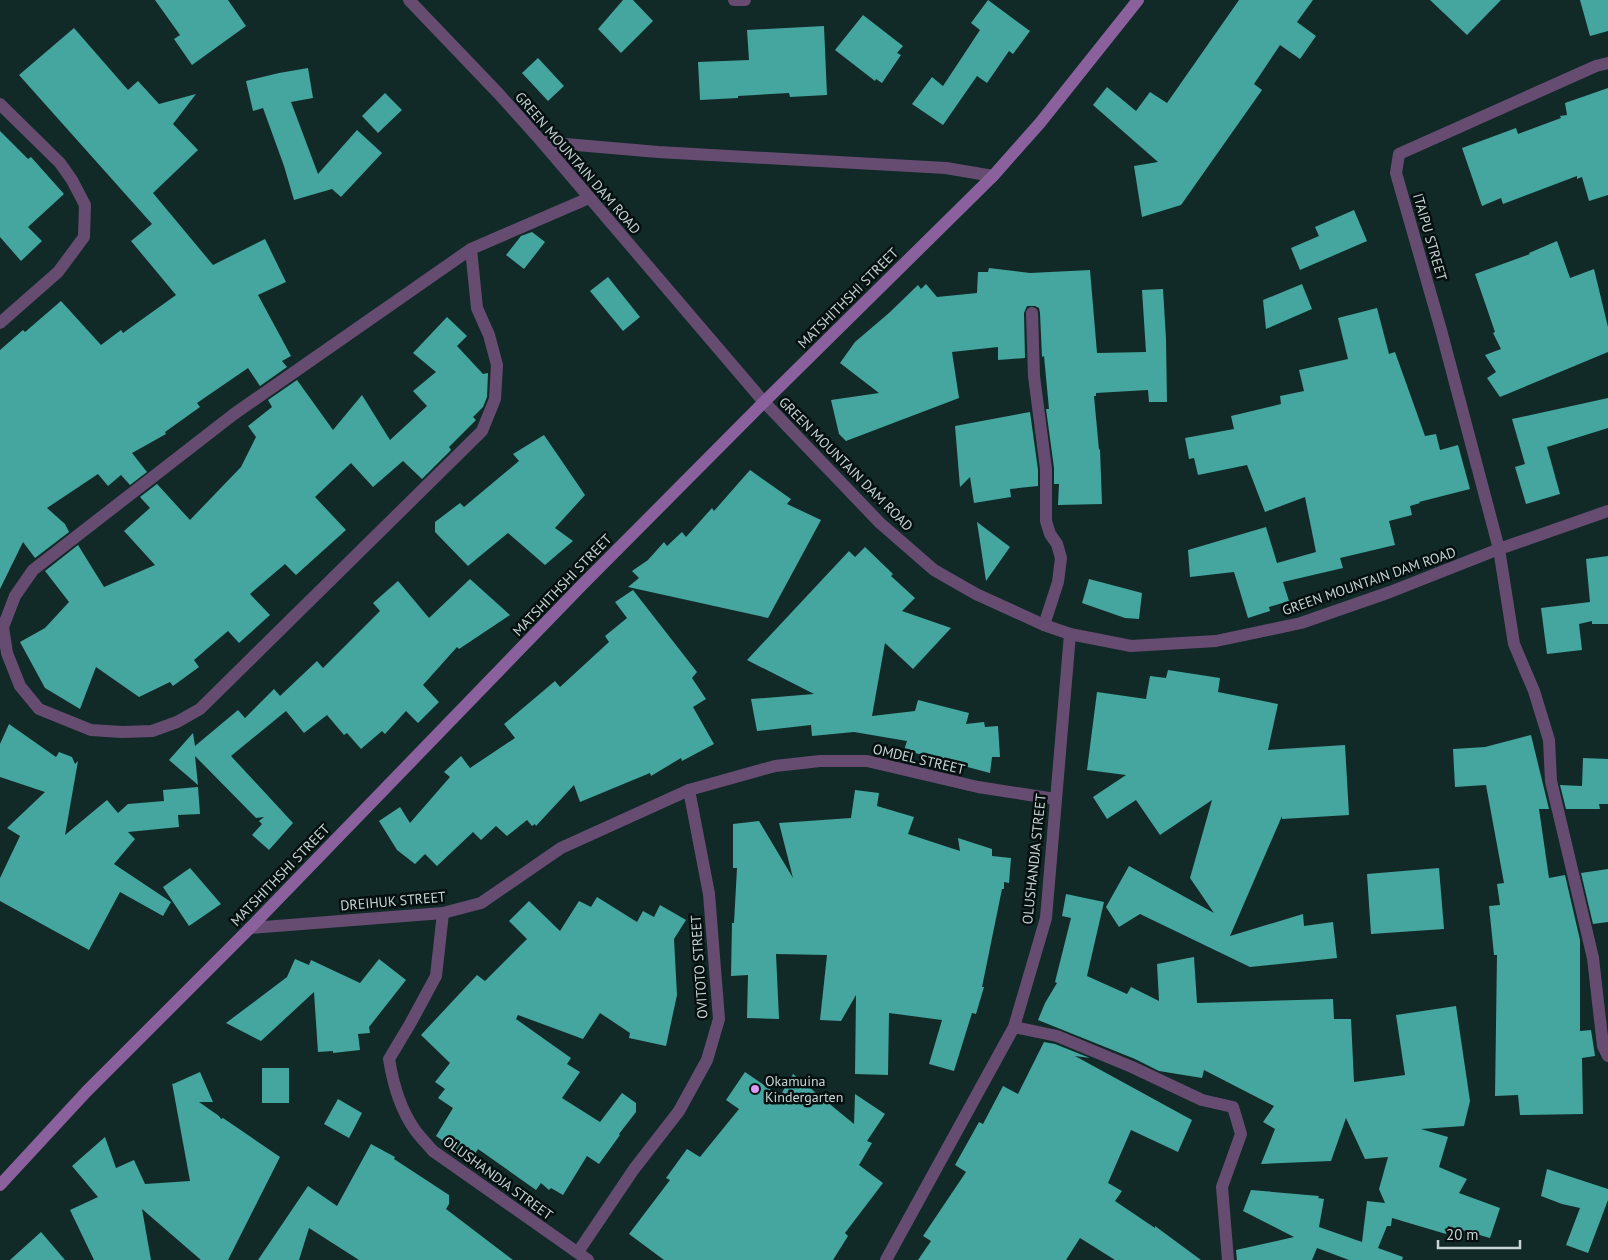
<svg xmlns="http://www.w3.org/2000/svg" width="1608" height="1260" viewBox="0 0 1608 1260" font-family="'PT Sans',sans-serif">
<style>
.building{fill:#45a59f}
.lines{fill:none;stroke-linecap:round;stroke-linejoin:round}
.service{stroke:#674c72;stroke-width:12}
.minor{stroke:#674c72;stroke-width:12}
.tertiary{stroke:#674c72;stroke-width:12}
.secondary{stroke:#8b619d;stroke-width:12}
.poi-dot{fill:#db9af6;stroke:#061010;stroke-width:2}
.labels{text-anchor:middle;stroke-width:5;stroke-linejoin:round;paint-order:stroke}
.street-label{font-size:14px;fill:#c6d5d3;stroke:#061010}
.poi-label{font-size:14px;fill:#c6d5d3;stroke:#061010;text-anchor:start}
</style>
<rect width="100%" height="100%" fill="#112a28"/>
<g class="building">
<path d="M155,0h73l18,26 -54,39 -18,-26 6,-4z"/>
<path d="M623,0h10l20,21 -32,32 -23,-24z"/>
<path d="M988,0l42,31 -17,23 -4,-3 -22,32 -10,-7 -34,49 -31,-21 20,-27 11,9 37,-56 -9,-7z"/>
<path d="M1239,0h74l-16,22 19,14 -16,23 -20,-14 -26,39 8,6 -81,115 -39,12 -8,-51 24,-4 -65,-57 14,-18 29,24 14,-19 17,11z"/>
<path d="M1430,0h71l-34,35z"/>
<path d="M1580,0h28v31l-18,5z"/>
<path d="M863,15l40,31 -6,7 4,2 -19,28 -6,-4 -1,2 -40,-31z"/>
<path d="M824,26l3,69 -37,2 -1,-4 -51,3v2l-38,2 -2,-38 51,-2 -2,-30z"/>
<path d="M74,28l54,62 10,-9 21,23 37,-10 -23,30 25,26 -45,43 60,72 52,-26 21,43 -28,13 33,61 -9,5 5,6 -27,19 -12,-18 -51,35 3,4 -35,25 1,2 -34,19 15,19 -17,13 -9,-10 -13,11 -10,-12 -51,34 18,16 4,8 -34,26 -12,-16 -23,47v-239l23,-20 2,2 36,-31 40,44 20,-15 2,3 53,-38 -45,-54 21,-17 -133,-149z"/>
<path d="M538,58l26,28 -16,15 -26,-28z"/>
<path d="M308,68l5,30 -22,4 27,72 39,-44 25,23 -41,44 -9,-8 -38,11 -10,-34 -21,-58 -10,3 -7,-30 33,-8z"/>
<path d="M1608,88v107l-19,6 -7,-24 -5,2v-3l-74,28 -2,-6 -19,8 -20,-58 54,-20 2,6 43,-16 -1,-2 7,-1 -2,-12z"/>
<path d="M385,93l17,17 -24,23 -16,-17z"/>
<path d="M0,131l28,28 3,-2 33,37 -36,33 14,14 -21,20 -21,-24z"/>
<path d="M1354,210l13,31 -67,29 -9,-22 28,-12 -4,-9z"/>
<path d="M532,232l13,10 -21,27 -18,-14 15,-19z"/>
<path d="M1557,241l13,37 24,-9 14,58v25l-108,45 -13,-19 9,-6 -11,-17 16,-6 -8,-16 2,-1 -20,-58 55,-20 -1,-1z"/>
<path d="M989,268l41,5 60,-3 7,83 49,-1 -4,-62 21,-1 3,50 1,63h-18l-1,-12 -52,3v3h-2l5,54 1,-1 2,55 -44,1 1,-21h-5v-16l-8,-59h3l-5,-53 -2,1 -2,-44 -1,-5 -4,-2h-8l-3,7 1,45 -27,2v-13l-46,5 7,46 -113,43 -7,-7 -8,-34 48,-7 -39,-30 15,-21 34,-29 29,-28 3,4 5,-5 11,13 40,-4 1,-21h10z"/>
<path d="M608,277l32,40 -17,14 -33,-40z"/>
<path d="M1302,284l10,25 -46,20 -3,-29z"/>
<path d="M1377,308l12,46 6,-2 30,84 11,-2 4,16 18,-5 12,44 -51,13 1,1 -10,3 2,9 -23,6 6,24 -55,13 3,10 -60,14 6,19 -20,6 1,4 -22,7 -14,-46 -44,5 -2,-27 78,-23 11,36 39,-11 -11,-55 -40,15 -18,-47 -49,10 -4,-17 -5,1 -4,-21 49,-9 -3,-13 50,-12 -1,-8 24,-5 -5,-21 49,-11 -10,-41z"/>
<path d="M447,317l20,19 -10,10 26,28 5,-1 -1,24 -4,10 -10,10 3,3 -27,27 2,3 -29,29 -19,-18 -30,26 -22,-24 -36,34 31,33 -50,45 -11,-11 -35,30 20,21 -31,28 -11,-12 -34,29 5,7 -26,19 -3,-4 -31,15 -43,-30 -16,42 -35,-21 -25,-46 25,-14 24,-26 -24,-31 33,-26 26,42 51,-22 -31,-34 26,-23 -10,-11 17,-13 33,36 51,-53 15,-30 -8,-11 24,-19 -4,-7 29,-20 36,50 29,-35 28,45 37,-34 -14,-15 23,-19 -23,-19z"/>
<path d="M1608,398v30l-61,19 13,47 -34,10 -11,-37 10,-3 -13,-45z"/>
<path d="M1030,412l8,58v16l-28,3 1,8 -37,6 -4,-26 -10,10 -5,-61z"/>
<path d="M544,435l41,60 -30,33 18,13 -28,24 -37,-32 -40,33 -33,-34v-10l25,-19 4,4 55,-46 -6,-7z"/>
<path d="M750,470l41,29 -4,5 34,16 -53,98 -140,-31 11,-9 -7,-7 16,-11 16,-18 3,4 15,-14 4,5 26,-29 2,3z"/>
<path d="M977,522l33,25 -24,34z"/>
<path d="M865,547l28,27 -2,2 24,22 -13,13 49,17 -38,41 -28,-26 -13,73 43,-5 3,-11 51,13 -3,11 18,-2 1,5 13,-1 2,31h-8l-2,16 -86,-23 3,-9 -53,-9 -42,4 -1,-11 -54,6 -6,-32 63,-5 -67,-34 102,-109 6,6z"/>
<path d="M1608,556v68h-16v-3l-13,3 3,26 -35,4 -6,-46 49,-6 -4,-43z"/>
<path d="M470,579l40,36 -51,34 -2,-2 -34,38 16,17 -21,21 -12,-12 -21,23 -3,-3 -21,18 -14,-16 -3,2 -17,-20 -23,18 -18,-22 -55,45 62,67 -24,27 -17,-15 10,-11 -3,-3 5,-4 -8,1 -61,-62 3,29 -29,-25 24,-27 2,13 43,-36 7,8 29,-29 6,7 37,-35 6,7 57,-57 -7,-8 25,-22 31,37z"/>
<path d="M1089,579l53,14 -3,26 -14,-1 -43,-15z"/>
<path d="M633,590l64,82 -5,6 14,21 -13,8 21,37 -32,17 -1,-3 -30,18 -1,-3 -70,29 -6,-17 -38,41 -1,-2 -3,2 -5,-6 -20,16 -11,-10 -15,14 -8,-8 -36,34 -12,-12 -10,10 -18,-14 -18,-29 21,-14 10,16 40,-46 -6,-5 17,-16 9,12 45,-30 -11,-14 51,-43 5,6 49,-45 -4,-6 22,-18 -12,-16z"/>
<path d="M1168,670l52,8 -2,14 60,12 -10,46 77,-5 4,70 -67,4v-3l-52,120 73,-22 1,12 29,-4 4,36 -87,9 -110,-53 -21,13 -13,-20 23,-41 85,47 -24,-35 22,-78 -52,35 -24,-35 -29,19 -14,-22 33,-22 -39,-5 10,-78 49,7 4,-23 16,2z"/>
<path d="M9,724l47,33 3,-5 13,5 3,7 3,-3 -13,74 42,-35 11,13 10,-9 36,-3 -1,-11 35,-3 2,27 -22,1 1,12 -51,5 7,7 -21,25 57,38 -8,14 -43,-24 -31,58 -89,-49v-23l20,-42 -13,-8 38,-36 -45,-15v-33z"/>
<path d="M1531,735l18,74h-10l10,69 16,-3 15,65v91l11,-1 4,26 -13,2 1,56 -63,1 -2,-20 -23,1 2,-141h-3l-5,-49 11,-1 -3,-21 7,-1 -18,-98 -31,2 -2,-38 32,-2z"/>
<path d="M1583,758l25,1v45h-9l1,5h-34l-6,-24 22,1z"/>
<path d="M855,790l24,3 -2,13 37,11 -6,17 52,17 -2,-13 34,11v7l19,2 -2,25 -5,-1v7h-2l-20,98h2l-8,27 -4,-1 -18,58 -25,-7 13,-44 -53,-7 -1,62 -33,-1 1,-79 -15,26 -21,-1 7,-65 -51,-1 3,65 -32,-1 1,-43 -17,1 1,-53h2l3,-55h-4v-44l26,-3 34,57 -14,-55 72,-5z"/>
<path d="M190,868l31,36 -32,22 -26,-39z"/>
<path d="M1439,868l5,61 -73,5 -4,-60z"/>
<path d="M1608,869v53l-15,2 -12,-51z"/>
<path d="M1066,894l38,8 -17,74 40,18 4,-7 28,14 -2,-37 37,-7 3,46 136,-4 1,20h17l3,63 51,-7 -9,-60 60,-9 14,95 -6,25 -43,3 27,8 -9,30 28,12 -8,14 41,15 -10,30 -42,-12 -2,8 -54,-16 -1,8h-4l-9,22 25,9 -1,3h-53l-32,-12 -5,12h-75l-1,-10 58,-13 -51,-26 8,-21 68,6 -1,2 6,1 -5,28 43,15 5,-41 18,2 -6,-14 9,-32 -23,2 -19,-41 -15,43 -70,3 14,-35 -12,-7 11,-16 -70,-36 -2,8 -43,-7 -24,-12 -97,-39 7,-17 12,-20 -2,-1 16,-64 -9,-2z"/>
<path d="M597,897l40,25 6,-11 11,6 6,-12 26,15 -12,19 3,56 -11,51 -37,-8 1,-5 -30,-20 -17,26 -65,-24 -2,4 55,39 -4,6 13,8 -18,26 38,24 22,-29 14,10v9l-17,22 1,1 -21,29 -12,-8 -24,39 -12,-7 -2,2 -8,-7 -5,7 -58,-41 -7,11 -35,-24 17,-28 -15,-10 7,-9 -10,-7 15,-19 -29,-28 56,-60 8,6 42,-42 -18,-18 20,-20 31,30 19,-30 12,6z"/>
<path d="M295,959l14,6 2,-5 49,23 19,-24 27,21 -37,47 1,6 -12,1 2,16 -27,3v-2l-15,1 -4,-60 -53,49 -35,-18 61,-46z"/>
<path d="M1044,1042l11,2 35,14 -15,-2 117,64 -14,32 -47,-22 -23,53 14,8 -7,10 40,27v-2l46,34h-86l-35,-22 -14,22h-148l13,-19 -8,-5 43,-64 -11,-7 24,-43 4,2 20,-38 15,8z"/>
<rect x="262" y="1068" width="27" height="35"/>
<path d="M200,1072l13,30h-14l20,14 2,3 2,-1 57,39 -52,103h-27l-59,-51 9,51h-57l-24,-50 28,-13 -26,-31 33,-29 11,31 18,-8 11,24 45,-3 -18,-98 1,1z"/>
<path d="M745,1072l35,24 13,-22 61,50 1,-30 30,20 -18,27 5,2 -13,22 24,18 -38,50 3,3 -15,24h-169l-35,-26 41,-54 -4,-2 21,-29 13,8 39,-48 -13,-9z"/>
<path d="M338,1099l24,14 -13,25 -25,-14z"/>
<path d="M371,1144l24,13 -1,2 55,36v9l-3,5 67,51h-154l-50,-32 -10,32h-41l50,-74 29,20z"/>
<path d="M1547,1169l61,20v11l-20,53 -22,-8 14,-37 -18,-4 -21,-8z"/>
<path d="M41,1232l24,28h-55z"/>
</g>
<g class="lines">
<g class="service">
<path d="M542,142l116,10 288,16 47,8"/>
<path d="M471,249l6,59 12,27 8,30 -2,34 -13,32 -282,278 -23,13 -25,9 -30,1 -31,-2 -52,-21 -19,-23 -13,-33 -4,-26 12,-31 18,-26 201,-156 237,-165 118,-51"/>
<path d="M1032,313l2,63 12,93v52l4,13 7,10 4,14 -3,24 -14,43"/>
<path d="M1499,549l15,95 20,47 15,49 2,41 42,177 10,88 5,10"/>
<path d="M1014,1027l43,9 75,31 70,33 31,7 8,27 -19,53 6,73"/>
</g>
<g class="minor">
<path d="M734,0h11"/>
<path d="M0,104l60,59 12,17 13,25 -1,32 -26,35 -58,51"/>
<path d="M1499,549l-58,-219 -45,-157 3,-19 197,-88 12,-3"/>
<path d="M443,913l-7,63 -26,48 -21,35c4,25 11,50 26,71 5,7 12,14 18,21l155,109"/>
<path d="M250,928l193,-15 38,-10 80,-55 128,-58 86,-24 45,-5h47l111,26 77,12"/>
<path d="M578,1252l56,-83 45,-58 28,-51 12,-41 -10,-125 -20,-104"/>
<path d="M886,1260l128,-233 32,-109 24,-284"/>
</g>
<path class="tertiary" d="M409,0l89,93 44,49 222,260 116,121 54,47 42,24 68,31 26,9 61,12 85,-5 85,-18 89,-31 109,-43 109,-38"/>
<path class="secondary" d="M0,1185l86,-93 164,-164 331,-342 183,-184 229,-226 47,-53 98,-123"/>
</g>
<circle class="poi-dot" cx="755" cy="1089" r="5"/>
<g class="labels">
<g class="street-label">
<text transform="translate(578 163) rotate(49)" y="5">GREEN MOUNTAIN DAM ROAD</text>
<text transform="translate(1430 237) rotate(74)" y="5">ITAIPU STREET</text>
<text transform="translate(848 298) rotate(-45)" y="5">MATSHITHSHI STREET</text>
<text transform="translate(846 464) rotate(45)" y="5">GREEN MOUNTAIN DAM ROAD</text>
<text transform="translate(1369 581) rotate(-19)" y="5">GREEN MOUNTAIN DAM ROAD</text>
<text transform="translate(562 585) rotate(-46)" y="5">MATSHITHSHI STREET</text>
<text transform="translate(919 759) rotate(13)" y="5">OMDEL STREET</text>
<text transform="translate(1034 859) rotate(-84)" y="5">OLUSHANDJA STREET</text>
<text transform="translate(280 875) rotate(-46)" y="5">MATSHITHSHI STREET</text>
<text transform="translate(393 901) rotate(-5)" y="5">DREIHUK STREET</text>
<text transform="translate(699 967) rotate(-94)" y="5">OVITOTO STREET</text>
<text transform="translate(498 1178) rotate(36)" y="5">OLUSHANDJA STREET</text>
</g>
<g class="poi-label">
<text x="765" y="1086">Okamuina<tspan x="765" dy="16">Kindergarten</tspan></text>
</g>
</g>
<path d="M1438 1240v8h82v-8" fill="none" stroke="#c6d5d3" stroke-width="2.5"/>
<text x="1446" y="1240" font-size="15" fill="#c6d5d3" stroke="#061010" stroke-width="4" paint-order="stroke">20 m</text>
</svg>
